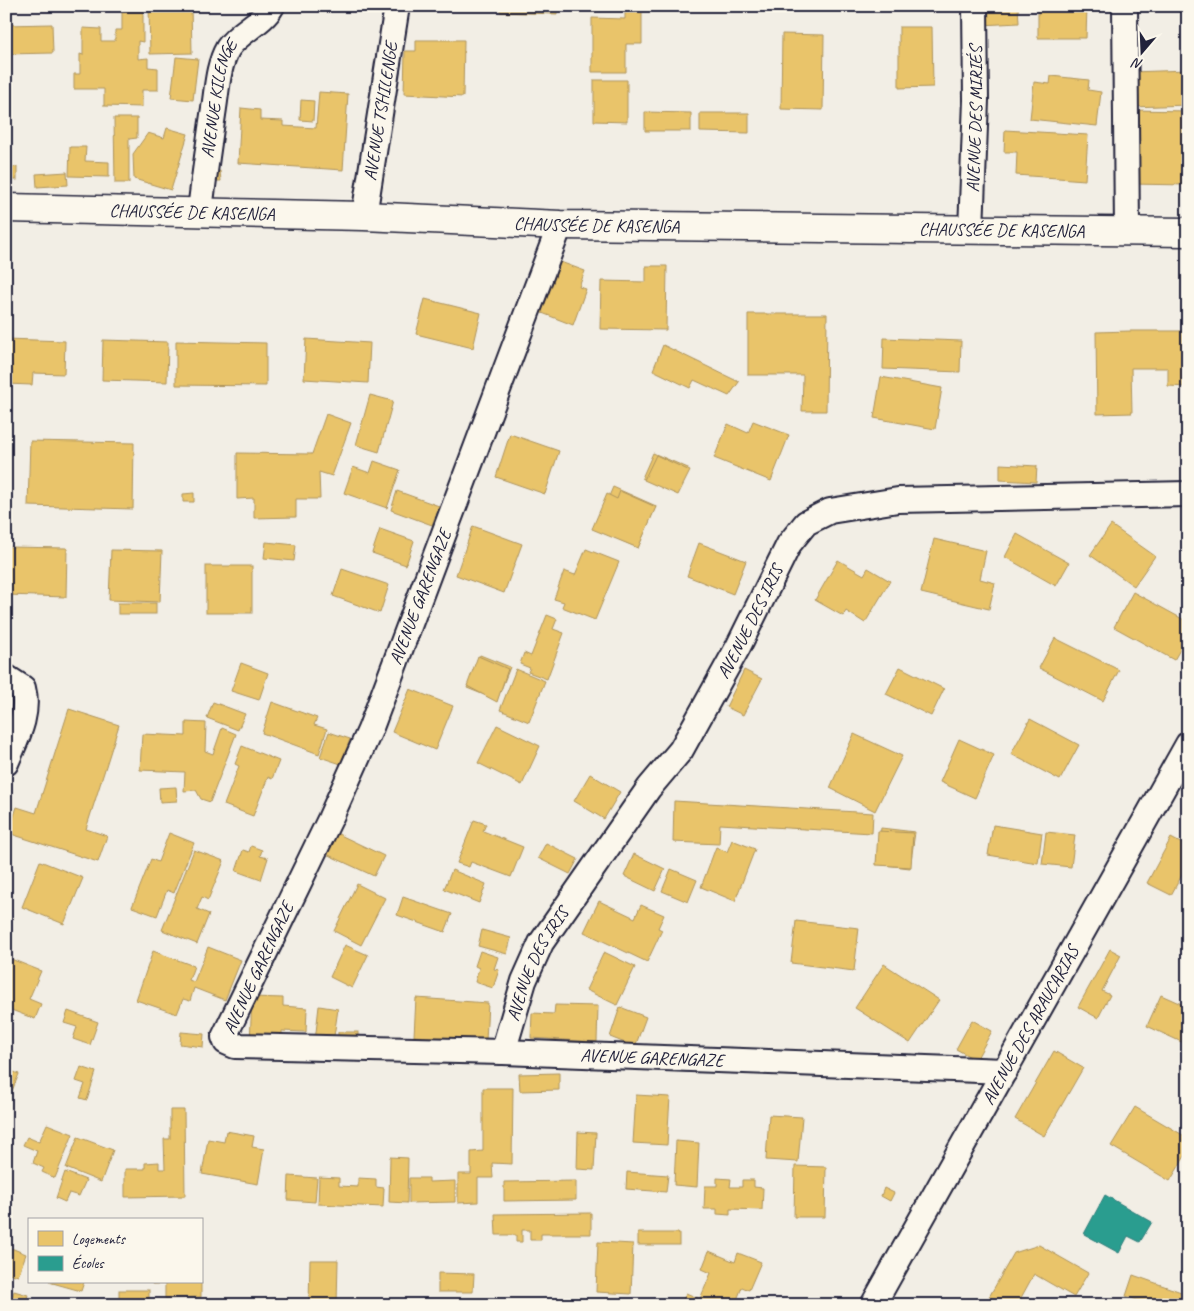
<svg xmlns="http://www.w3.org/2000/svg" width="1194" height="1311" viewBox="0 0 1194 1311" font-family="Caveat,sans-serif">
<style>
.homes{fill:#e9c46a;stroke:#ad935c}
.schools{fill:#2a9d8f;stroke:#287876}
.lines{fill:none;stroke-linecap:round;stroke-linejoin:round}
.minor-casing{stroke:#22223b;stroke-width:28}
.major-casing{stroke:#22223b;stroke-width:31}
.minor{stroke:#fbf7ec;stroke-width:24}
.major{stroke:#fbf7ec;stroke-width:28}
.labels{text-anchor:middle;stroke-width:5;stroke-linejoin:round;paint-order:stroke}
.street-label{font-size:18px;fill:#22223b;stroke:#fbf7ec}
</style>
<rect width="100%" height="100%" fill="#f2eee5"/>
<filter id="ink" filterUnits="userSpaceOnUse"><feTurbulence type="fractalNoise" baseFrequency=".02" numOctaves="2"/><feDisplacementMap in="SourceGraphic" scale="10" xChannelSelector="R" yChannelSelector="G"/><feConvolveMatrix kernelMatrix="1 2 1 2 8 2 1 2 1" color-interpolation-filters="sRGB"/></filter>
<g filter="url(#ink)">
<g class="homes">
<path d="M191,6l1,47 -42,1 -1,-47z"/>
<path d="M500,6h57v8l-57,-2z"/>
<path d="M980,6h38l1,17 -38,2z"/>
<path d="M1038,6h49l-1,32h-48z"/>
<path d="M625,10h17v34h-16v28h-34v-54l33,1z"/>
<path d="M122,11h21v31l-5,-1v18l10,-1v9l10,1v22h-16v17l-38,-1v-17h-30v-15h6v-20l3,1v-27l18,1v12h14v-11h7z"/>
<path d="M52,24l1,29 -47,1v-29z"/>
<path d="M899,27h33l1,60 -34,1z"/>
<path d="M782,34l42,1 -1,75 -42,-1z"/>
<path d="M416,40h48l-1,57 -59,-3 1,-43h11z"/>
<path d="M176,57l22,2 -5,41 -22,-2z"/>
<path d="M1188,70v35l-56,2 -1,-35z"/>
<path d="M1051,76l38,4 -1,10 13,2 -4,34 -67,-7 4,-37 16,2z"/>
<path d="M594,80h33v42l-33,-1z"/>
<path d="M319,92l29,2 -5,76 -105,-7 3,-55 19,2v10l23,1v5l33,2z"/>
<path d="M301,100l13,1 -1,20 -13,-1z"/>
<path d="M1131,110l57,1v74l-58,-1z"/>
<path d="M645,112l46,1v18h-46z"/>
<path d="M700,113h49v20l-49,-1z"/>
<path d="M114,118h23v20l-8,1v44h-14z"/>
<path d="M167,128l21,6 -17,56 -37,-11 -1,-25 15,-21 16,5z"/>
<path d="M1005,130l83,5 -3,45 -69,-5 1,-23h-13z"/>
<path d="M70,147h16l-1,14 24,1v15l-40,-1z"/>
<rect x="6" y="167" width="11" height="13"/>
<path d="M220,171l1,10h-13v-9z"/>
<path d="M67,172l1,13 -31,2 -1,-13z"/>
<path d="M555,260l30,11 -6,16 7,2 -13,36 -36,-14z"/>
<path d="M646,266h21l-1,64 -66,-1 1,-48 45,1z"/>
<path d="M425,299l56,14 -8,35 -57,-14z"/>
<path d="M748,314h79l-1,97h-24l1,-36h-55z"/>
<path d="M1130,331h58v56l-20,-1v-18h-37l1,45 -35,1 -1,-82z"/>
<path d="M884,338l77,3 -1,31 -77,-3z"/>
<path d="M6,339l59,2 -1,33 -31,-1 -1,12 -26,-1z"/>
<path d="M306,339l64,4 -2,40 -64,-4z"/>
<path d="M103,340l65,2 -1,40 -65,-2z"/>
<path d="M176,341l90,2v43l-90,-1z"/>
<path d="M663,345l76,37 -10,14 -35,-16 -4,8 -37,-18z"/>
<path d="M881,377l61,11 -7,41 -61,-11z"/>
<path d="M370,395l23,6 -14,51 -23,-7z"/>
<path d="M326,414l25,9 -19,53 -13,-4 1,27h-24v18l-42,1v-20l-17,1v-46l75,1z"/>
<path d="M753,421l36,14 -18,46 -57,-23 14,-34 20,9z"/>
<path d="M510,434l49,17 -14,43 -49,-17z"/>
<path d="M30,441l104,2 -1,66 -105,-3z"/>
<path d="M653,453l35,15 -11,26 -35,-16z"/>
<path d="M656,455l34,16 -12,24 -34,-15z"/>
<path d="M374,461l26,9 -13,38 -43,-15 9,-26 17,6z"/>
<path d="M1000,464l37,2 -1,16 -36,-2z"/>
<path d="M613,487l43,19 -18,42 -43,-19z"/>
<path d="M397,491l42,15 -7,19 -41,-15z"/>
<path d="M620,491l36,16 -18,41 -46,-19 15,-35 10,5z"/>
<path d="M194,493v9h-11v-8z"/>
<path d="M1111,525l44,31 -21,30 -44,-31z"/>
<path d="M473,526l49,18 -18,49 -48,-18z"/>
<path d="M380,529l34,12 -8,24 -34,-12z"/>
<path d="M1017,534l52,29 -13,23 -51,-29z"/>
<path d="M934,539l52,12 -6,28 15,4 -6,26 -68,-16z"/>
<path d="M266,542l30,3 -2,16 -30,-3z"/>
<path d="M699,543l47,18 -13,33 -46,-18z"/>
<path d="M8,547l59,1 -1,49 -59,-2z"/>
<path d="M586,549l33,13 -24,58 -33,-13 2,-5 -10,-3 10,-28 11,4z"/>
<path d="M111,550l51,1 -2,51 -51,-2z"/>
<path d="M838,560l26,15 4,-7 22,13 -25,42 -19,-12 -3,5 -28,-16z"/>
<rect x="206" y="566" width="46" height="47"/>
<path d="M342,569l47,16 -9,28 -47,-17z"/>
<path d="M1133,592l55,30v14l-14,24 -60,-33z"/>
<rect x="118" y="603" width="38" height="11"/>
<path d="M547,615l10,4 -4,10 11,4 -17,46 -19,-7 2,-4 -10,-4 4,-11 7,3z"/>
<path d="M1055,638l64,32 -16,31 -64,-33z"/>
<path d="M480,655l30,12 -13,33 -30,-12z"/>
<path d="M478,656l30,13 -11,33 -30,-16z"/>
<path d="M241,663l27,10 -9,27 -28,-9z"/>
<path d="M900,667l44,22 -13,27 -45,-22z"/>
<path d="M516,669l29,12 -16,41 -29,-12z"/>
<path d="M744,670l18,9 -19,36 -17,-8z"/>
<path d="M410,689l43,17 -18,44 -43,-18z"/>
<path d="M213,702l32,12 -7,16 -31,-12z"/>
<path d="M272,702l45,16 -3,7 13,4 -8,25 -57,-21z"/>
<path d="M69,709l50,16 -33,104 21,7 -9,26 -90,-29 9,-26 19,6z"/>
<path d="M1030,719l49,26 -19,35 -49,-26z"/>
<path d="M186,722l20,1 -1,28 8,3 9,-26 14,6 -26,68 -9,-3 -5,-9 -12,1 1,-19 -45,-2 2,-36 44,2z"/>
<path d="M497,725l43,21 -18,39 -44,-22z"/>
<path d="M329,732l21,7 -9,25 -21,-7z"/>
<path d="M854,734l48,22 -27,55 -45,-23z"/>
<path d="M959,739l35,16 -19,43 -35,-16z"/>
<path d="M242,746l37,15 -7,18 -4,-2 -15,39 -29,-11 15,-39 -4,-2z"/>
<path d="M590,774l30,18 -16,27 -30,-18z"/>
<path d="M176,787l1,14 -17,1 -1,-14z"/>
<path d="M674,801l199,12 -1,20 -152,-9 -1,20 -46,-2z"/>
<path d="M474,820l12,4 -3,7 40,16 -12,30 -40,-15 -2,5 -12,-4z"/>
<path d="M993,825l49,8 -4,30 -50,-8z"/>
<path d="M881,828l34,4 -5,36 -34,-4z"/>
<path d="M878,831l35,2 -2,34 -35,-2z"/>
<path d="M334,832l50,24 -10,20 -50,-23z"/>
<path d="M1046,832l29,3 -4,32 -29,-3z"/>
<path d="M169,833l25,10 -20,50 -7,-3 -10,26 -25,-9 19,-48 7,3z"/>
<path d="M1171,838l17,9v17l-17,31 -24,-12z"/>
<path d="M732,840l23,9 -20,52 -34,-14 15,-40 11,5z"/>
<path d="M546,843l32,16 -8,15 -32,-16z"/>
<path d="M251,846l11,4 -2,6 8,2 -7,22 -25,-9 7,-21 6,2z"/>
<path d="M194,850l30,11 -16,39 -6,-3 -5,12 12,5 -12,30 -35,-14z"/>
<path d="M634,854l31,15 -10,22 -31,-15z"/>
<path d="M40,861l43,17 -19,46 -42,-17z"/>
<path d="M671,869l26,11 -9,22 -26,-11z"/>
<path d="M452,870l34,14 -7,19 -35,-14z"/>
<path d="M357,884l28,14 -24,47 -27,-14z"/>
<path d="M403,897l49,17 -7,18 -48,-17z"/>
<path d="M599,901l36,17 6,-13 23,10 -6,13 4,2 -15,32 -63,-30z"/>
<path d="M796,921l63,7 -5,43 -63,-8z"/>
<path d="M482,930l29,8 -4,16 -29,-8z"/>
<path d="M345,945l23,10 -16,33 -22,-11z"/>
<path d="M208,947l33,13 -16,40 -31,-12 -4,13 -7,-2 -6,15 -41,-14 17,-49 41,15 -5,14 5,2z"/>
<path d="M1110,949l11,6 -19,36 8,4 -12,23 -20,-11z"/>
<path d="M480,951l18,6 -4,12 5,1 -6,18 -18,-6 4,-14 -4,-2z"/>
<path d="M604,952l31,15 -18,38 -31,-15z"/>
<path d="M6,957l35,14 -12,28 12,5 -6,15 -29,-11z"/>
<path d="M884,964l55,36 -29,43 -55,-35z"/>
<path d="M1161,995l27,12v38l-41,-19z"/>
<path d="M252,997l31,1v8l24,2 -1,24 -24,-1v13l-32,-1z"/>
<path d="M416,998l72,5 -2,38 -72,-5z"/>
<path d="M555,1005l43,1 -1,36 -66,-4 1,-25 22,1z"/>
<path d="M319,1006l19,3 -5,34 -18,-2z"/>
<path d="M620,1007l26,10 -11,30 -25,-10z"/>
<path d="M68,1011l30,11 -8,23 -17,-6 4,-12 -13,-4z"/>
<path d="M972,1020l20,11 -16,29 -20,-11z"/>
<path d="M181,1032l23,2 -1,13 -23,-3z"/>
<rect x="338" y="1032" width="20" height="12"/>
<path d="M1054,1051l29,17 -39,68 -29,-17z"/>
<path d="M81,1067l15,5 -9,28 -7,-2 5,-14 -9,-3z"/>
<path d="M6,1069l13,5 -13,31z"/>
<path d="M559,1073v17l-39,1 -1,-17z"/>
<path d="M483,1088h30l-1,76 -20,-1 1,15h-15v24l-20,1v-29h13v-22l12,-1z"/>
<path d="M636,1095l34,2 -3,48 -34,-2z"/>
<path d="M1135,1107l53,31v13l-18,30 -59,-35z"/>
<path d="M170,1110h14l1,86 -60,1v-28h20v-6l14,-1v7h6l-1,-30h6z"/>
<path d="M769,1115l33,2 -4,45 -32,-2z"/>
<path d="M47,1124l26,10 -18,44 -13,-6 2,-4 -11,-5 4,-12 -14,-6 4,-8 12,5z"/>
<path d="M226,1131l28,5 -2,11 12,2 -6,35 -56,-10 6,-35 16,3z"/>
<path d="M578,1132l18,1 -2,37 -17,-1z"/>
<path d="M78,1137l35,13 -12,32 -35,-14z"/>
<path d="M676,1141l23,2 -2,44 -23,-2z"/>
<path d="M390,1157l18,1 -1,45 -18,-1z"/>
<path d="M795,1166l31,1 -1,50h-31z"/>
<path d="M65,1172l21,8 -7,16 -10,-3 -4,9 -9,-4z"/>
<path d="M627,1172l41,3 -2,17 -40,-3z"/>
<path d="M289,1176l28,2 -2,24 -27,-2z"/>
<path d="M319,1177l20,1v8l19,1v-9l18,1v8l8,1 -1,19 -65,-3z"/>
<path d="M409,1178h20v4l26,-1v21l-46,1z"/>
<path d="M717,1178l14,1 -1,8h12v-7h12v7l9,1 -1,22 -32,-1v6l-13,-1v-5h-13l1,-23h12z"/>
<path d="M576,1181v19l-72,1v-19z"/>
<path d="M884,1188l10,5 -4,8 -9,-5z"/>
<path d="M591,1213v21h-50v6h-11v-10h-8v12h-6v-7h-20l-1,-21z"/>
<rect x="638" y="1233" width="41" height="12"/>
<path d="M598,1242l35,2 -2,50 -35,-2z"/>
<path d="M1039,1245l49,28 -14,24 -40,-23 -17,31h-15l-13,-8 25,-44z"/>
<path d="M6,1246l20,8 -8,22 -12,-4z"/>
<path d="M709,1251l26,11 3,-9 23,9 -12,28 -7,-3 -7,18h-54l5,-12 14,6 11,-26 -9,-4z"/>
<path d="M310,1260h28l-1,45h-28z"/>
<path d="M438,1273l36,1 -1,18h-35z"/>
<path d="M1133,1275l51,18 -5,12h-29l-24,-9z"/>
<path d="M49,1282h35l-3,9z"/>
<path d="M152,1282h49v15l-36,1v-14h-13z"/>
<rect x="119" y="1290" width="30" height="15"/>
<path d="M14,1291l14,4 -3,10h-16z"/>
</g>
<path class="schools" d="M1105,1195l47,27 -12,20 -12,-6 -9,17 -35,-19z"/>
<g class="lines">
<defs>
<g id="minor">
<path d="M1125,6l2,225"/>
<path id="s1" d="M200,211c4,-35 9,-69 14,-103 3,-19 4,-43 14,-60 11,-17 34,-24 44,-42"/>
<path id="s2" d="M364,216l33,-210"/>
<path id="s3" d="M560,225l-190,505 -40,89 -106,218 2,5 9,4 268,6 502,19"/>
<path id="s4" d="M971,230l5,-130 -1,-94"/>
<path d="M6,677l17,11c7,27 -7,51 -17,75"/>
<path id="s5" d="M503,1052l21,-71 17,-38 108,-155 32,-38 57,-103 51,-103 17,-21 24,-12 68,-11 290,-6"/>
<path id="s6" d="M873,1305l315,-561"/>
</g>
<g id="major">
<path id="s7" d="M6,208l358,8 196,9 628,7"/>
</g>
</defs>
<use href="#minor" class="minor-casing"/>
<use href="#major" class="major-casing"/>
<use href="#minor" class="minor"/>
<use href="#major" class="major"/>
</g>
</g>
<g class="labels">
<g class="street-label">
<text dy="6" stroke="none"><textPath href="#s1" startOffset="114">AVENUE KILENGE</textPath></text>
<text dy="6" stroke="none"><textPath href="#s2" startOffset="106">AVENUE TSHILENGE</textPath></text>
<text dy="6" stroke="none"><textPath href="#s4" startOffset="111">AVENUE DES MIRIÉS</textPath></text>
<text dy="6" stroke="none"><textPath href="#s7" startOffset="186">CHAUSSÉE DE KASENGA</textPath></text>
<text dy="6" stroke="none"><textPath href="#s7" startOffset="591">CHAUSSÉE DE KASENGA</textPath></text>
<text dy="6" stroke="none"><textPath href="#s7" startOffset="996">CHAUSSÉE DE KASENGA</textPath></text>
<text transform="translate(420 597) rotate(-69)" y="6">AVENUE GARENGAZE</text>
<text dy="6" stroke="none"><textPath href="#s5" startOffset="500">AVENUE DES IRIS</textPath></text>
<text dy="6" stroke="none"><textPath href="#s5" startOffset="95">AVENUE DES IRIS</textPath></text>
<text transform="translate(258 968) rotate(-65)" y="6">AVENUE GARENGAZE</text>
<text dy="6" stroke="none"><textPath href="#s6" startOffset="321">AVENUE DES ARAUCARIAS</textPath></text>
<text dy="6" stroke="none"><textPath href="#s3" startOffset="1312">AVENUE GARENGAZE</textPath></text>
</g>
</g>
<rect width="1194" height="1311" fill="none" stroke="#fbf7ec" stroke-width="25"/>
<rect x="12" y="12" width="1169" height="1286" fill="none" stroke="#22223b" stroke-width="2" filter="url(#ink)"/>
<rect x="28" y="1218" width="175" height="65" fill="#fbf7ec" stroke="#a4a2a5"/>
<rect x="38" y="1231" width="25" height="15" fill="#e9c46a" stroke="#a4a2a5"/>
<text x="72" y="1244" font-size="15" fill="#22223b">Logements</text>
<rect x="38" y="1256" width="25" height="15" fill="#2a9d8f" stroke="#a4a2a5"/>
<text x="72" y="1268" font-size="15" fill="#22223b">Écoles</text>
<g transform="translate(1142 52) rotate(199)" stroke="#fbf7ec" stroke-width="4" paint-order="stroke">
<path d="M0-4L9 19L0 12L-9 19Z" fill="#22223b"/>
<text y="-8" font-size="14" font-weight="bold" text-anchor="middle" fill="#22223b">N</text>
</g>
</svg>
